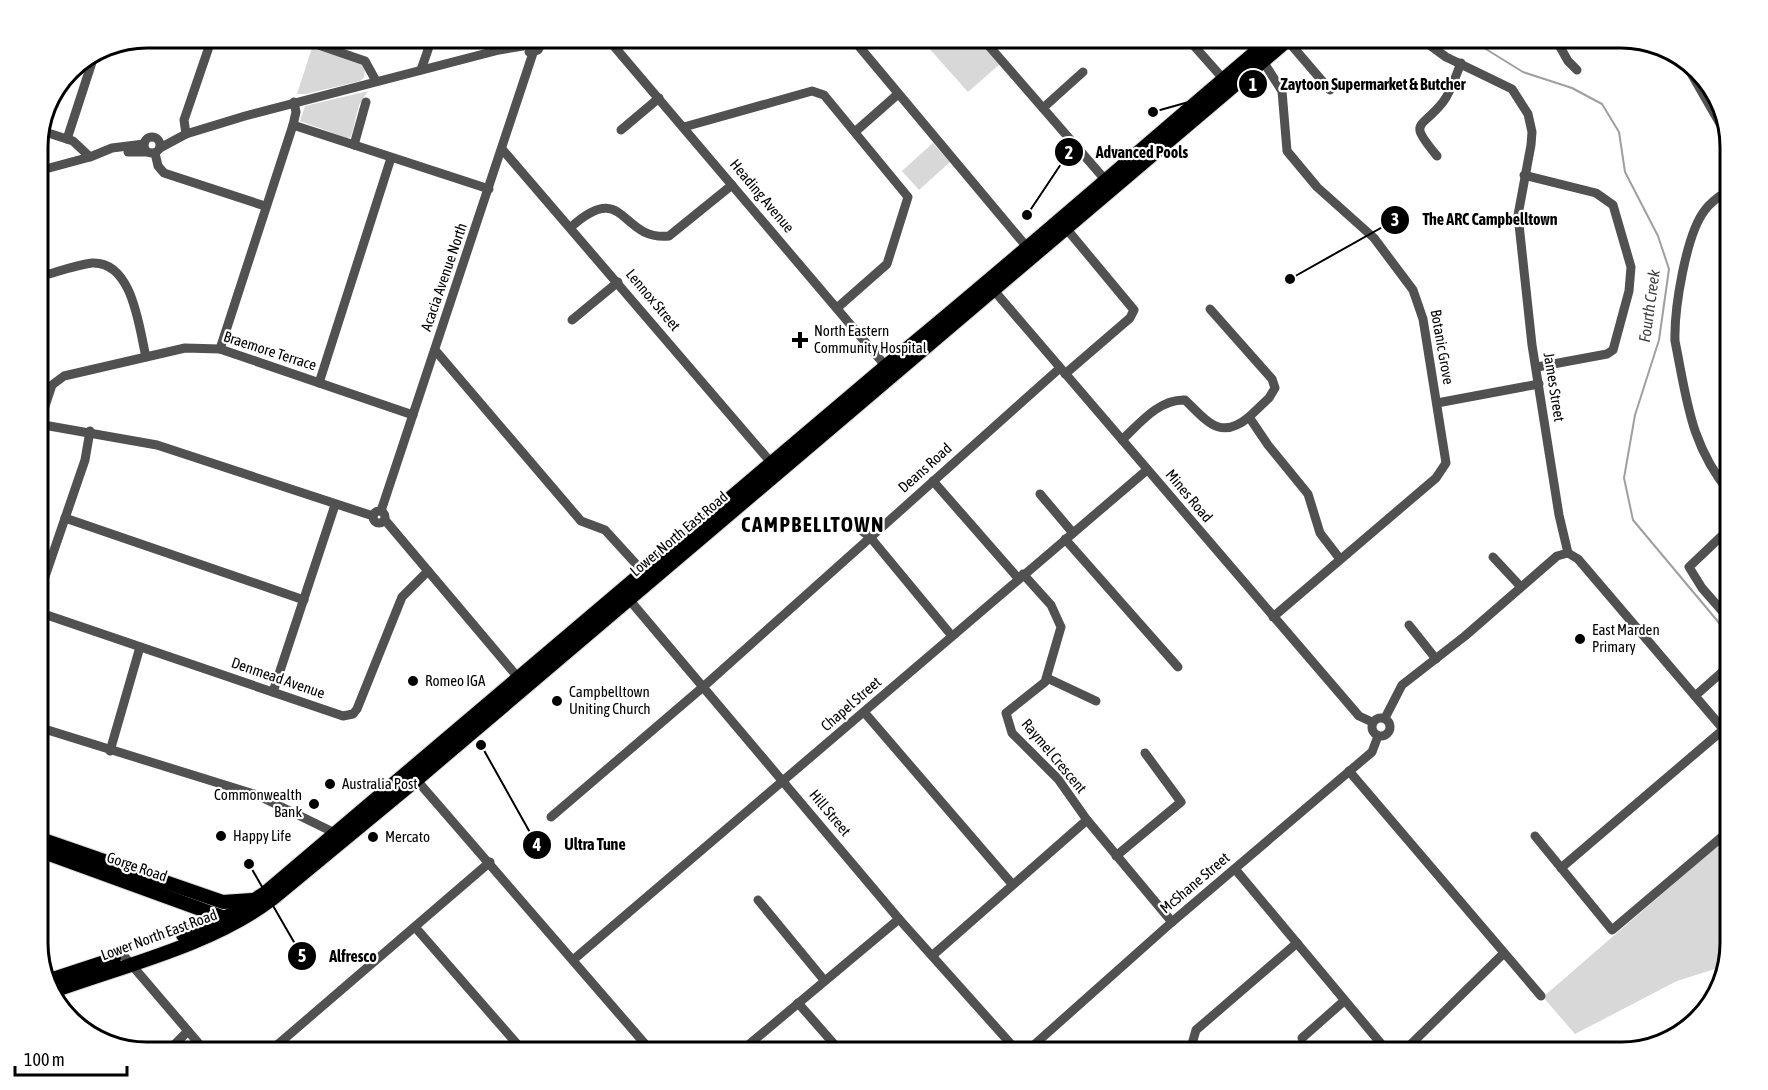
<svg xmlns="http://www.w3.org/2000/svg" width="1768" height="1090" viewBox="0 0 1768 1090" font-family="'Asap Condensed',sans-serif">
<style>
.green{fill:#d8d8d8}
.lines{fill:none;stroke-linecap:round;stroke-linejoin:round}
.stream{stroke:#9f9f9f;stroke-width:2}
.primary-casing{stroke:#dbdbdb;stroke-width:16}
.street{stroke:#515151;stroke-width:9}
.primary{stroke:#000;stroke-width:14}
.poi-dot{fill:#000;stroke:#fff;stroke-width:2}
.labels{text-anchor:middle;stroke-width:4.5;stroke-linejoin:round;paint-order:stroke}
.street-label{font-size:15px;fill:#000;stroke:#fff}
.poi-label{font-size:15px;fill:#000;stroke:#fff;text-anchor:start}
.water-label{font-size:16px;font-style:italic;fill:#404040;stroke:#fff}
.district-label{font-size:21px;font-weight:bold;letter-spacing:1.5px;fill:#000;stroke:#fff}
.rim{fill:none;stroke:#000;stroke-width:3}
.leader{fill:none;stroke:#000;stroke-width:2}
.callout-dot{fill:#000;stroke:#fff;stroke-width:2}
.mark-label{font-size:18px;text-anchor:middle;font-weight:bold;fill:#fff}
.callout-label{font-size:16px;text-anchor:middle;font-weight:bold;fill:#000;stroke:#fff;stroke-width:4.5;stroke-linejoin:round;paint-order:stroke}
</style>
<rect width="100%" height="100%" fill="#fff"/>
<g class="green">
<path d="M938,38h39l23,26 -32,28 -41,-46z"/>
<path d="M312,48l48,15 5,4 -1,10 -4,4 -54,13h-9z"/>
<path d="M368,91l-9,14 -8,32 -4,1 -47,-17 5,-15z"/>
<path d="M933,143l17,19 -31,28 -17,-19z"/>
<path d="M1730,835v108l-6,23 -47,15 -102,53 -32,-37z"/>
</g>
<g class="lines">
<path class="stream" d="M1468,38l55,34 49,16 30,16 17,28 6,40 33,64 11,33 -10,71 -24,75 -11,63 9,42 97,116"/>
<defs>
<g id="primary">
<path d="M38,838l185,64 29,-2"/>
<path d="M38,850l187,68"/>
<path d="M183,935l50,-21 32,-21 621,-527c131,-107 257,-219 386,-328"/>
<path d="M47,981l67,-22"/>
<path d="M51,992c71,-26 161,-47 221,-93l144,-119 874,-742"/>
</g>
</defs>
<use href="#primary" class="primary-casing"/>
<g class="street">
<path d="M298,38l67,23 11,20"/>
<path d="M607,38l282,332"/>
<path d="M852,38l179,214"/>
<path d="M982,38l126,145"/>
<path d="M1187,38l40,45"/>
<path d="M1420,38l26,19 66,32 16,25 4,18 -1,13 -13,70 14,130 27,170 9,38"/>
<path d="M1555,38l13,23 9,9"/>
<path d="M1287,40l43,50"/>
<path d="M540,41l12,-3"/>
<path d="M529,52l9,-2 2,-4 -3,-8"/>
<path d="M1261,58l21,33 5,60 30,36 57,51 39,52 10,29 23,144 -10,15 -163,139"/>
<path d="M1684,61l46,80"/>
<path d="M421,70l11,-32"/>
<path d="M1043,108l40,-36"/>
<path d="M293,125l196,64"/>
<path d="M684,127l128,-36 12,4 84,102 -21,67 -50,44"/>
<path d="M621,130l38,-32"/>
<path d="M42,131l31,10 17,16"/>
<path d="M856,131l42,-37"/>
<path d="M186,134l-2,-14 28,-82"/>
<circle cx="152" cy="145" r="8"/>
<path d="M67,139l28,-86"/>
<path d="M354,145l12,-43"/>
<path d="M160,148l26,-14 59,-18 254,-66 24,-4"/>
<path d="M502,149l272,317"/>
<path d="M128,152h19"/>
<path d="M155,153l3,13 6,7 101,33"/>
<path d="M1437,156c-30,-36 -16,-26 6,-54 8,-10 13,-27 18,-39"/>
<path d="M38,171l52,-14 22,-9 32,-4"/>
<path d="M1524,175l72,18 17,12 18,62 -2,24 -16,59 -6,4 -70,13"/>
<path d="M1730,189c-9,6 -19,12 -25,21 -19,24 -31,99 -30,131 12,59 15,104 55,152"/>
<path d="M571,227c55,-49 48,14 98,9l63,-51"/>
<path d="M1065,227l69,83 -4,8 -65,56"/>
<path d="M38,277c17,-4 37,-12 54,-14 41,-2 47,65 54,94"/>
<path d="M991,287l368,429 13,6"/>
<path d="M1210,309l62,70 3,9 -6,10 -20,19 19,28 40,49 12,39 20,26"/>
<path d="M572,320l46,-38"/>
<path d="M220,349l73,-224 3,-13 -2,-10"/>
<path d="M435,350l146,171 24,9 42,46"/>
<path d="M319,383l72,-225"/>
<path d="M1437,403l102,-19"/>
<path d="M38,424l119,21 216,71"/>
<path d="M39,424l13,-39 12,-9 121,-28 35,1 193,66"/>
<path d="M1122,440c18,-17 37,-41 63,-40 22,21 35,41 64,17"/>
<path d="M933,481l85,97"/>
<path d="M1040,494l33,39"/>
<circle cx="379" cy="517" r="6"/>
<path d="M381,511l152,-458"/>
<path d="M65,518l239,82"/>
<path d="M385,520l136,161"/>
<path d="M847,520l23,17 82,99"/>
<path d="M1730,528l-41,39 13,21 28,32"/>
<path d="M1065,539l113,128"/>
<path d="M1568,553l10,6 152,178"/>
<path d="M1493,557l28,30"/>
<path d="M1023,574l28,31 10,22 -16,55 -39,31 6,20 46,46 29,41 85,102"/>
<path d="M38,597l47,-137 5,-29"/>
<path d="M627,597l272,322 119,133"/>
<path d="M38,612l305,104 10,-2 4,-5 45,-112 26,-26"/>
<path d="M1409,625l27,34"/>
<path d="M1047,678l49,23"/>
<path d="M273,692l62,-187"/>
<path d="M1695,696l35,-31"/>
<path d="M864,712l148,172"/>
<circle cx="1381" cy="727" r="9"/>
<path d="M1385,718l17,-33 63,-49 92,-80 11,-3"/>
<path d="M38,727l219,68 78,38"/>
<path d="M38,742l4,-14"/>
<path d="M110,751l30,-104"/>
<path d="M1349,771l192,225"/>
<path d="M414,777l238,275"/>
<path d="M551,817l152,-130 357,-319"/>
<path d="M1535,836l77,94 118,-100"/>
<path d="M1116,856l65,-54 -36,-49"/>
<path d="M1561,868l163,-139"/>
<path d="M1235,869l153,183"/>
<path d="M758,900l66,80"/>
<path d="M415,927l109,125"/>
<path d="M933,955l154,-135"/>
<path d="M124,956l82,96"/>
<path d="M573,960l574,-490"/>
<path d="M798,1003l43,49"/>
<path d="M1302,1038l42,-37"/>
<path d="M167,1052l21,-21"/>
<path d="M269,1052l221,-190"/>
<path d="M740,1052l159,-133"/>
<path d="M1026,1052l146,-130 200,-170 6,-16"/>
<path d="M1196,1052l-4,-8 4,-14 101,-87"/>
<path d="M1403,1052l101,-99"/>
</g>
<use href="#primary" class="primary"/>
</g>
<g class="poi-dot">
<path d="M797 331h6v6h6v6h-6v6h-6v-6h-6v-6h6z"/>
<circle cx="1580" cy="639" r="6"/>
<circle cx="413" cy="681" r="6"/>
<circle cx="557" cy="701" r="6"/>
<circle cx="330" cy="784" r="6"/>
<circle cx="314" cy="804" r="6"/>
<circle cx="221" cy="836" r="6"/>
<circle cx="373" cy="837" r="6"/>
</g>
<g class="labels">
<g class="street-label">
<text transform="translate(762 196) rotate(50)" y="5">Heading Avenue</text>
<text transform="translate(444 277) rotate(-71)" y="5">Acacia Avenue North</text>
<text transform="translate(653 300) rotate(50)" y="5">Lennox Street</text>
<text transform="translate(1442 347) rotate(80)" y="5">Botanic Grove</text>
<text transform="translate(270 351) rotate(18)" y="5">Braemore Terrace</text>
<text transform="translate(1554 387) rotate(81)" y="5">James Street</text>
<text transform="translate(925 468) rotate(-42)" y="5">Deans Road</text>
<text transform="translate(1189 496) rotate(50)" y="5">Mines Road</text>
<text transform="translate(679 534) rotate(-40)" y="5">Lower North East Road</text>
<text transform="translate(278 678) rotate(19)" y="5">Denmead Avenue</text>
<text transform="translate(851 704) rotate(-41)" y="5">Chapel Street</text>
<text transform="translate(1054 756) rotate(50)" y="5">Raymel Crescent</text>
<text transform="translate(830 813) rotate(50)" y="5">Hill Street</text>
<text transform="translate(137 867) rotate(19)" y="5">Gorge Road</text>
<text transform="translate(1195 883) rotate(-40)" y="5">McShane Street</text>
<text transform="translate(159 935) rotate(-20)" y="5">Lower North East Road</text>
</g>
<g class="poi-label">
<text x="814" y="336">North Eastern<tspan x="814" dy="17">Community Hospital</tspan></text>
<text x="1592" y="635">East Marden<tspan x="1592" dy="17">Primary</tspan></text>
<text x="425" y="686">Romeo IGA</text>
<text x="569" y="697">Campbelltown<tspan x="569" dy="17">Uniting Church</tspan></text>
<text x="342" y="789">Australia Post</text>
<text x="302" y="800" text-anchor="end">Commonwealth<tspan x="302" dy="17">Bank</tspan></text>
<text x="233" y="841">Happy Life</text>
<text x="385" y="842">Mercato</text>
</g>
<g class="water-label">
<text transform="translate(1649 306) rotate(-82)" y="6">Fourth Creek</text>
</g>
<g class="district-label">
<text x="813" y="532">CAMPBELLTOWN</text>
</g>
</g>
<path d="M0 0H1768V1090H0ZM147 48H1621A99 99 0 0 1 1720 147V943A99 99 0 0 1 1621 1042H147A99 99 0 0 1 48 943V147A99 99 0 0 1 147 48Z" fill="#fff" fill-rule="evenodd"/>
<path class="rim" d="M147 48H1621A99 99 0 0 1 1720 147V943A99 99 0 0 1 1621 1042H147A99 99 0 0 1 48 943V147A99 99 0 0 1 147 48Z"/>
<path class="leader" d="M1153 112L1253 84M1027 215L1069 152M1290 279L1395 220M481 745L537 845M249 864L302 956"/>
<g class="callout-dot">
<circle cx="1153" cy="112" r="6"/>
<circle cx="1027" cy="215" r="6"/>
<circle cx="1290" cy="279" r="6"/>
<circle cx="481" cy="745" r="6"/>
<circle cx="249" cy="864" r="6"/>
<circle cx="1253" cy="84" r="15"/>
<circle cx="1069" cy="152" r="15"/>
<circle cx="1395" cy="220" r="15"/>
<circle cx="537" cy="845" r="15"/>
<circle cx="302" cy="956" r="15"/>
</g>
<g class="mark-label">
<text x="1253" y="91">1</text>
<text x="1069" y="159">2</text>
<text x="1395" y="226">3</text>
<text x="537" y="851">4</text>
<text x="302" y="962">5</text>
</g>
<g class="callout-label">
<text x="1373" y="90">Zaytoon Supermarket &amp; Butcher</text>
<text x="1142" y="158">Advanced Pools</text>
<text x="1490" y="225">The ARC Campbelltown</text>
<text x="595" y="850">Ultra Tune</text>
<text x="353" y="962">Alfresco</text>
</g>
<path d="M15 1066v9h112v-9" fill="none" stroke="#000000" stroke-width="3"/>
<text x="24" y="1066" font-size="18" fill="#000000" stroke="#ffffff" stroke-width="4.5" paint-order="stroke">100 m</text>
</svg>
